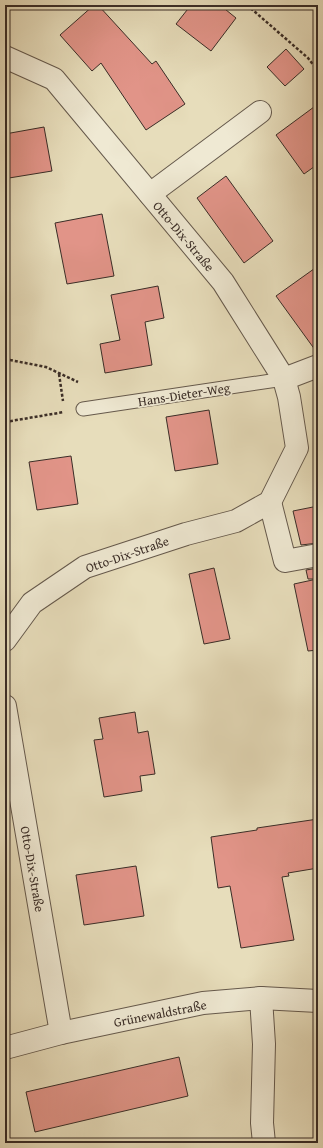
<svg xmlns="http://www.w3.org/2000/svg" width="323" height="1148" viewBox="0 0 323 1148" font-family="'Gentium Book Plus',serif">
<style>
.building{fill:#e19488;stroke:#3a2d27}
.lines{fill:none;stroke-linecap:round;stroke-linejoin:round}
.lane-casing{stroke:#65594c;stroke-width:15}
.street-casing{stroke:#65594c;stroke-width:24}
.path{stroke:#3a2d27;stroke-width:2.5;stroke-dasharray:3 2;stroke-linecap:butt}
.lane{stroke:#efe9d3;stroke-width:13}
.street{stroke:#efe9d3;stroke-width:22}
.labels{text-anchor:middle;stroke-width:3.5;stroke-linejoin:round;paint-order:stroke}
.street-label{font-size:13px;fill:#3a2d27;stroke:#efe9d3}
</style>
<rect width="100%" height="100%" fill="#e7ddbb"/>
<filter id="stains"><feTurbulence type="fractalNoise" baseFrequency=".005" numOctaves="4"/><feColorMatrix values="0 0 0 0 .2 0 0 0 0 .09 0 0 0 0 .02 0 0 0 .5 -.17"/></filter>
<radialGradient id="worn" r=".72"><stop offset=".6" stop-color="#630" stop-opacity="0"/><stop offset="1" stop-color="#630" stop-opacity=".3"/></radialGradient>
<g class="building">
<path d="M94,5h4l54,59 4,-3 29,43 -39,26 -45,-67 -9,8 -32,-36z"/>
<path d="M191,5h29l16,13 -25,33 -35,-27z"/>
<path d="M286,49l18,20 -19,17 -18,-19z"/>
<path d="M318,104v60l-14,10 -28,-39z"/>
<path d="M44,127l8,44 -43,7 -4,-22v-22z"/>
<path d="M226,176l47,65 -29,22 -47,-65z"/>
<path d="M102,214l12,62 -47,8 -12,-61z"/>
<path d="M318,266v88l-42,-58z"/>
<path d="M158,286l6,32 -19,4 7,43 -47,8 -5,-29 20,-4 -9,-45z"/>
<path d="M209,410l9,54 -43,7 -9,-54z"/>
<path d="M71,456l7,48 -41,6 -8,-48z"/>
<path d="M318,506v37l-17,2 -8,-34z"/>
<path d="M214,568l16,71 -26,5 -15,-70z"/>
<path d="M318,568v82l-10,1 -14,-67 23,-5h-9l-2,-9z"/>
<path d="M135,712l3,21 10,-2 7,43 -15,2 2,15 -38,6 -10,-57 9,-1 -4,-21z"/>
<path d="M318,819v49l-30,5 1,3 -7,1 12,63 -53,8 -11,-62 -12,2 -7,-51 46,-7v-2z"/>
<path d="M136,866l8,50 -60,9 -8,-50z"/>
<path d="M179,1057l9,39 -153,36 -9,-40z"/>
</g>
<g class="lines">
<defs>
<path id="lane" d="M83,409l201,-30"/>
<g id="street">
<path d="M5,57l49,22 169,203 61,97 5,18 8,51 -27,54 -34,19 -50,13 -101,33 -53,36 -27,37"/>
<path d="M150,194l110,-82"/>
<path d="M284,379l34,-13"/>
<path d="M270,502l15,59 33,-6"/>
<path d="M5,706l56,327"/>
<path d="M261,998l3,46 -2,79 2,20"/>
<path d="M5,1048l56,-15 142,-30 58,-5 57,3"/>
</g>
</defs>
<use href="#lane" class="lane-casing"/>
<use href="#street" class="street-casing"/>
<g class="path">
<path d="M247,5l61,53 10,13"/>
<path d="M5,359l41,8 32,15"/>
<path d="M59,374l4,27"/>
<path d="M5,422l59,-10"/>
</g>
<use href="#lane" class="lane"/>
<use href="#street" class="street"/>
</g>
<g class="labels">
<g class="street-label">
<text transform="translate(184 236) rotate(50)" y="5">Otto-Dix-Straße</text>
<text transform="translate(184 394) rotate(-9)" y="5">Hans-Dieter-Weg</text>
<text transform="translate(127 554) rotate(-19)" y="5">Otto-Dix-Straße</text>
<text transform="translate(33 869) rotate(80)" y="5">Otto-Dix-Straße</text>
<text transform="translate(160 1013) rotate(-11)" y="5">Grünewaldstraße</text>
</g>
</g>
<rect width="323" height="1148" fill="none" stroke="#e7ddbb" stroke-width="20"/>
<rect x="6" y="6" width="311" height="1136" fill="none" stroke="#3a2d27" stroke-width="2"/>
<rect x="10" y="10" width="303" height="1128" fill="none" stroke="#3a2d27"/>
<rect width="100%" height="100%" filter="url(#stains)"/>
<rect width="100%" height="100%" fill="url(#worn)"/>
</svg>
